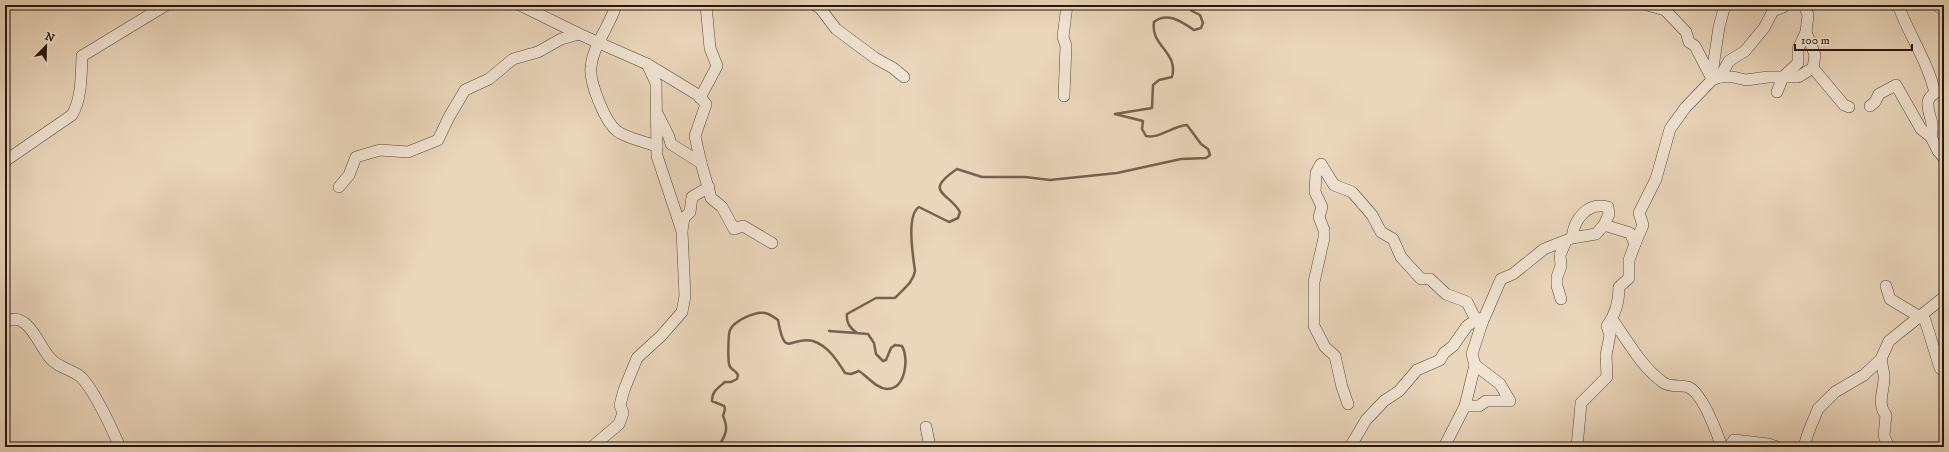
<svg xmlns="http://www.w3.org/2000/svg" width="1949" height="452" viewBox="0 0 1949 452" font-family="'IM FELL DW Pica',serif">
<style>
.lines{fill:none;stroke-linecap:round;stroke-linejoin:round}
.stream{stroke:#74634e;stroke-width:2.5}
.minor-casing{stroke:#584734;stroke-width:12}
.minor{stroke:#f1e4d3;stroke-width:11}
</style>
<rect width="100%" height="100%" fill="#ead6bb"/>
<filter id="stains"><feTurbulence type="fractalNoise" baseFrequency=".005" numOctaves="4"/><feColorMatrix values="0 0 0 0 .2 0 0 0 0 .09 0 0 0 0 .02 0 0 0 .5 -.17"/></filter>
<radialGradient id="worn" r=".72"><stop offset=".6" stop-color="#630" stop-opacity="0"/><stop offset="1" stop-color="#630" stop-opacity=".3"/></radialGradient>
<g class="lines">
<path class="stream" d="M720,444c7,-11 8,-17 3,-28l2,-7 -1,-3 -12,-5c0,-10 6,-13 13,-19h6l6,-3 1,-4c-2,-5 -8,-5 -9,-11 -1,-5 -1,-30 1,-34 4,-9 25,-19 35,-17 5,1 9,4 13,7 7,41 13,15 35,21 15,5 24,19 32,32l6,1 8,-3c9,6 17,17 28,18 19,0 22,-31 15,-43l-7,-1 -4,3 -5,12 -3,1 -7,-7 -2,-11 -6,-9 -39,-3 28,2c-7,-5 -11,-10 -10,-19l29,-16h19c8,-9 18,-15 20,-27 -2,-15 -9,-56 4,-64l30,15 9,-4 2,-6c-11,-20 -38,-19 -3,-43l25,8h43l25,3 67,-7 64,-14 25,-1 4,-3 -2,-6 -7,-5 -14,-19c-15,1 -27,14 -41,11l-4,-7 1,-8 -28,-7 37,-6 1,-23 6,-5 13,-3c7,-25 -22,-31 -18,-55 13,-11 28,0 40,8l7,-2 2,-5 -3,-8 -8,-4 -4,-6"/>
<defs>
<g id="minor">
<path d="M520,5l59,29 68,30 51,31 8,9 -11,32 6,27"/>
<path d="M616,5c-6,21 -23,40 -25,62 -2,15 15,59 29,66 11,6 25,9 37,13"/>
<path d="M815,5l5,3 16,21 39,29 18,10 11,9"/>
<path d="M1647,5l18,5 21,22 3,10 6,4 16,31"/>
<path d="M1898,5c11,30 30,57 37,88 -3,2 -7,5 -7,10 -1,12 7,17 3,34"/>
<path d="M1936,5l8,5"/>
<path d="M1806,32l9,23 -2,13"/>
<path d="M1720,77h13l13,3 22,-3h30l15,-9 31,37 5,2"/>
<path d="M1715,79l5,-2 9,-16 16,-10 19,-23 9,-17 10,-4v-2"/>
<path d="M1777,92l6,-15 15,-14v-14l8,-17 2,-17 -4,-10"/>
<path d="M1064,96l2,-50 -3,-9 4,-32"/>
<path d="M700,98l17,-32 -7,-18 -4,-43"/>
<path d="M1870,106l5,-4 4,-8 17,-9 25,44 10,8 7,14 6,7"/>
<path d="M657,113l12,24 2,7 30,19 10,35 11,9 12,22 9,-3 29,17"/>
<path d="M5,161l67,-46c10,-17 9,-39 10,-59l84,-51"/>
<path d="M339,187l10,-12 7,-18 24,-7 28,2 30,-12 11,-23 16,-27 24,-11 24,-20 25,-7 23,-13 18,-5"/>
<path d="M1604,225l26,8 5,11 8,-19 -4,-12 17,-34 14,-50 15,-21 26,-27 8,-54 6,-22"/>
<path d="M682,230l2,-12 6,-6 2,-15 17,-10"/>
<path d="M1886,286l4,13 35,21 15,48 4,4"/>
<path d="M1561,299l-4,-13v-9l4,-11 -1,-11 6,-14"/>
<path d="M1612,319c15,21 30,49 52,64 6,4 17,2 24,4 14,5 29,46 34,60"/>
<path d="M5,322c23,-13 33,23 45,36 8,10 21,11 31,19 13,13 31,52 39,70"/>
<path d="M1881,359c1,5 2,11 3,16 1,14 -8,29 2,40l-2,21 3,7 -3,4"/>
<path d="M1348,404l-6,-17 -7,-31 -10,-9 -11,-21v-44l10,-44v-8l-5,-13 3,-10 -7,-15 1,-19 5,-9 13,21 18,7 20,23 9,17 12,7 8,18 20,22h9l16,15 21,8 9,18 6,3"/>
<path d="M1465,406h14l7,-5h24l-10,-17 -25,-19"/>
<path d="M926,427l4,20"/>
<path d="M592,447l27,-23 4,-11 -3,-8 4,-15 13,-32 24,-22 21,-24 3,-16 -3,-65 -25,-75 -1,-73 -9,-19"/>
<path d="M1350,447l16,-27 18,-19 15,-10 18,-21 23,-10 4,-7 9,-7 14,-20 9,-6 7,-2"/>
<path d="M1444,447l21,-41 10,-41 -3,-11 10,-31 19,-44 12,-5 31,-25 28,-11 24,-4 8,-9 5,-11 -1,-7c-21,-5 -34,12 -36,31"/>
<path d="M1577,447l4,-44 26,-26 -1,-22 4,-20 -3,-9c9,-12 12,-25 12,-39l10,-9v-18l6,-16"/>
<path d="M1729,447l5,-7 34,4 9,3"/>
<path d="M1804,447l4,-14 10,-24 17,-17 29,-17 17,-16 8,-18 55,-44"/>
</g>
</defs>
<use href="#minor" class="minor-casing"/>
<use href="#minor" class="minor"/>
</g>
<rect width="1949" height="452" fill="none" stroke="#ead6bb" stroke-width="20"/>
<rect x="6" y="6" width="1937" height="440" fill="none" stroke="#271707" stroke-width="2"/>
<rect x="10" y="10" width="1929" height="432" fill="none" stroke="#271707"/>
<g transform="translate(46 46) rotate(23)" stroke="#f1e4d3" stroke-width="3" paint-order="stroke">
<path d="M0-3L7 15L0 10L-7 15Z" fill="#271707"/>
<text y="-6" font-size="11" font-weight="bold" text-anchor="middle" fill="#271707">N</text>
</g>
<path d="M1795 44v6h117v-6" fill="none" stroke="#271707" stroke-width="2"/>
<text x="1801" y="44" font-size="12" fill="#271707" stroke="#f1e4d3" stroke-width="3" paint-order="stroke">100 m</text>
<rect width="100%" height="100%" filter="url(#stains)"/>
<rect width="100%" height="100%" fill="url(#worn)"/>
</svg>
